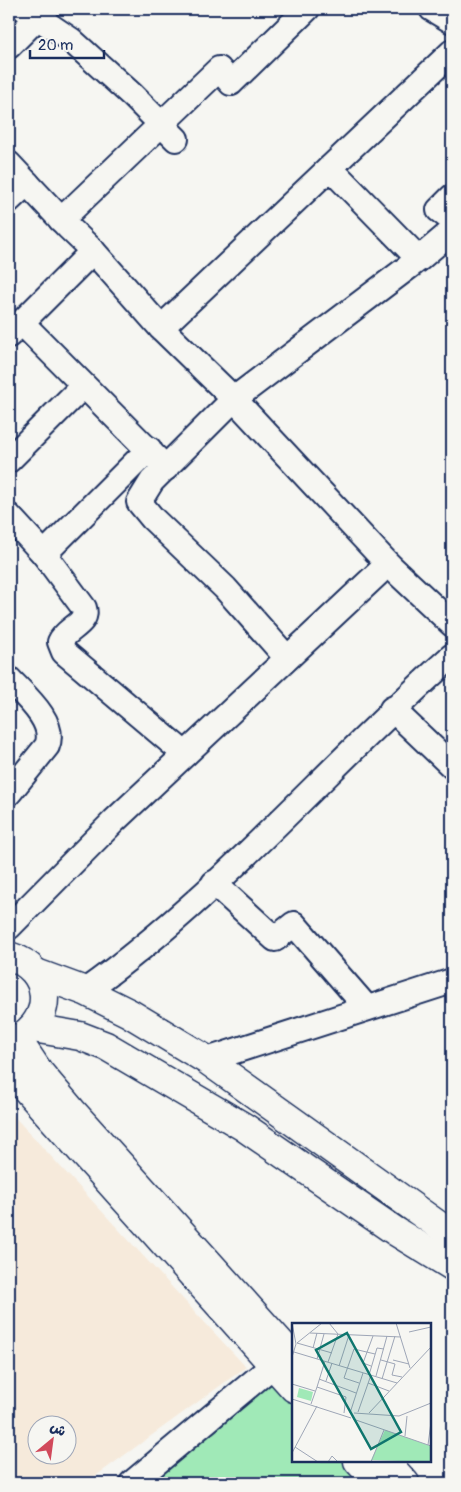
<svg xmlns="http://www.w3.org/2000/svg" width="461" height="1492" viewBox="0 0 461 1492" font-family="Pangolin,'Playpen Sans Arabic',sans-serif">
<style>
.built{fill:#f6eadb;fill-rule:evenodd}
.green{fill:#a0e9b7;stroke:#5e8c8a}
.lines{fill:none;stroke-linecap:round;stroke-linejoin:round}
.street-casing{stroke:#1b2f5e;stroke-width:28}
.secondary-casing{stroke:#1b2f5e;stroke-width:31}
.primary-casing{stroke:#1b2f5e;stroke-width:31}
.street{stroke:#f6f6f2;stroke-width:24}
.secondary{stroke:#f6f6f2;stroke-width:28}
.primary{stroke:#f6f6f2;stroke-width:28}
.inset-road{fill:none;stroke:#9ea6b7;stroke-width:1}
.view{fill:#0f766e;fill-opacity:0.15;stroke:#0f766e;stroke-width:2.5}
.inset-edge{fill:none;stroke:#1b2f5e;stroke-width:2.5}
</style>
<rect width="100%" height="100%" fill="#f6f6f2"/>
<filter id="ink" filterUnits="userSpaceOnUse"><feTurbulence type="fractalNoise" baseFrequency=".02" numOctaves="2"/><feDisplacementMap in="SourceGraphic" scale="10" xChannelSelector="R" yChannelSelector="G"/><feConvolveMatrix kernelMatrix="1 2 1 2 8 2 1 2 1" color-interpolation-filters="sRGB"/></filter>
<g filter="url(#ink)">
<path class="built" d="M9,1111l237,256 -160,116h-77zM38,1424h30v30h-30z"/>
<path class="green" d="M281,1367l12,14 1,80h73l21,22h-269z"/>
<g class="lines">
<defs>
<g id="street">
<path d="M25,9l46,31 61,55 44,44"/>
<path d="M432,9l20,12"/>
<path d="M9,46l37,-37"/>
<path d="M9,164l59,63 25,24 68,77 73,71 154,165 64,60"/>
<path d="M330,168l89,91"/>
<path d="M452,197l-13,13 13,10"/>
<path d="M9,200l18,-17"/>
<path d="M61,220l158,-151 12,14 76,-74"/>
<path d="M22,323l144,145"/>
<path d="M161,328l291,-276"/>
<path d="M9,335l84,-84"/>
<path d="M9,460l74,-74"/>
<path d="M9,516l35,38 40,54c5,16 -18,20 -24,34l4,10 121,102"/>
<path d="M44,554l105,-105"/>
<path d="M287,658l-62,-70 -72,-69 -14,-17 13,-21 82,-82 185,-140 33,-28"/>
<path d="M9,679c15,16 48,43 38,67l-38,47"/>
<path d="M392,709l60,57"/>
<path d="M214,883l61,56 19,-15 73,84"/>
<path d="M9,927l105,-106 274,-257"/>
<path d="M85,991c133,-94 245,-227 367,-335"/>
<path d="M207,1060l245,-79"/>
<path d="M132,1483l156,-130"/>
</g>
<g id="secondary">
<path d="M9,956c44,13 47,64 6,84"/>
<path d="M17,1039l22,33 33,39 222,247"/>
<path d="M9,1070l285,318"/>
<path d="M358,1461l21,22"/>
<path d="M385,1461l20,22"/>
</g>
<g id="primary">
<path d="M36,973l49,18 44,22 78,47 245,175"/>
<path d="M33,1028l47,8 26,10 138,81 151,104 57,35"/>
</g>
</defs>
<use href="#street" class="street-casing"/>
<use href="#secondary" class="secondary-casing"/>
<use href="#primary" class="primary-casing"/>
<use href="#street" class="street"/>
<use href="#secondary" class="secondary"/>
<use href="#primary" class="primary"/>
</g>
</g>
<g transform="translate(292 1323)">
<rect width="139" height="139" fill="#f6f6f2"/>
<path d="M7,65l14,4 -2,9 -14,-4zM93,107l46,16v16l-60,-2z" fill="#a0e9b7"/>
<path class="inset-road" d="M104,0l14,45M117,9l22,-5M18,10l91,4M5,20l35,10M5,20l25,-20M21,25l4,-15M2,29l103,31M0,34l4,-13 -4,-21M25,36l7,-25M89,37l14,4 -3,11 10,2M101,37l16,4M36,39l10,-28 -9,-11M47,43l10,-31M79,43l-8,-3 10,-27M77,52l8,-27 7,1M84,53l11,-40M27,56l37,14M90,56l13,-43M34,58l6,-18M67,60l-15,-5 10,-29 21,5M76,60l21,8M0,61l23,7M25,64l8,-26M0,76l59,19M19,81l6,-17 29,10 -2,16M66,89l13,-37M58,90l13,-40M62,90l45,3 32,-13M77,90l62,-66M61,96l78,27M113,113l2,-20M136,122l3,-23M3,124l23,15M0,130l25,-47M36,139l4,-6 6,6M79,139l13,-32"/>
<path class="view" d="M55,10l54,99 -30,17 -55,-99z"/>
<rect width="139" height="139" class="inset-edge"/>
</g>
<rect width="461" height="1492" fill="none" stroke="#f6f6f2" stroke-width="30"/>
<rect x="15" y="15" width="431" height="1462" fill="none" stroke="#1b2f5e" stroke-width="2" filter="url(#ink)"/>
<g transform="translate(52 1440) rotate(29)"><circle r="24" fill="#f6f6f2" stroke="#9ea6b7"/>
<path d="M0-4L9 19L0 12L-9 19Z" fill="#d1495b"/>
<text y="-8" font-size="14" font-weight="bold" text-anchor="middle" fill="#1b2f5e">ش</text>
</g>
<path d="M30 50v8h74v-8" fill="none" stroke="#1b2f5e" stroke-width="2.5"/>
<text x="38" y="50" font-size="15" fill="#1b2f5e" stroke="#f6f6f2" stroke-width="4" paint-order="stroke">20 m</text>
</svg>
